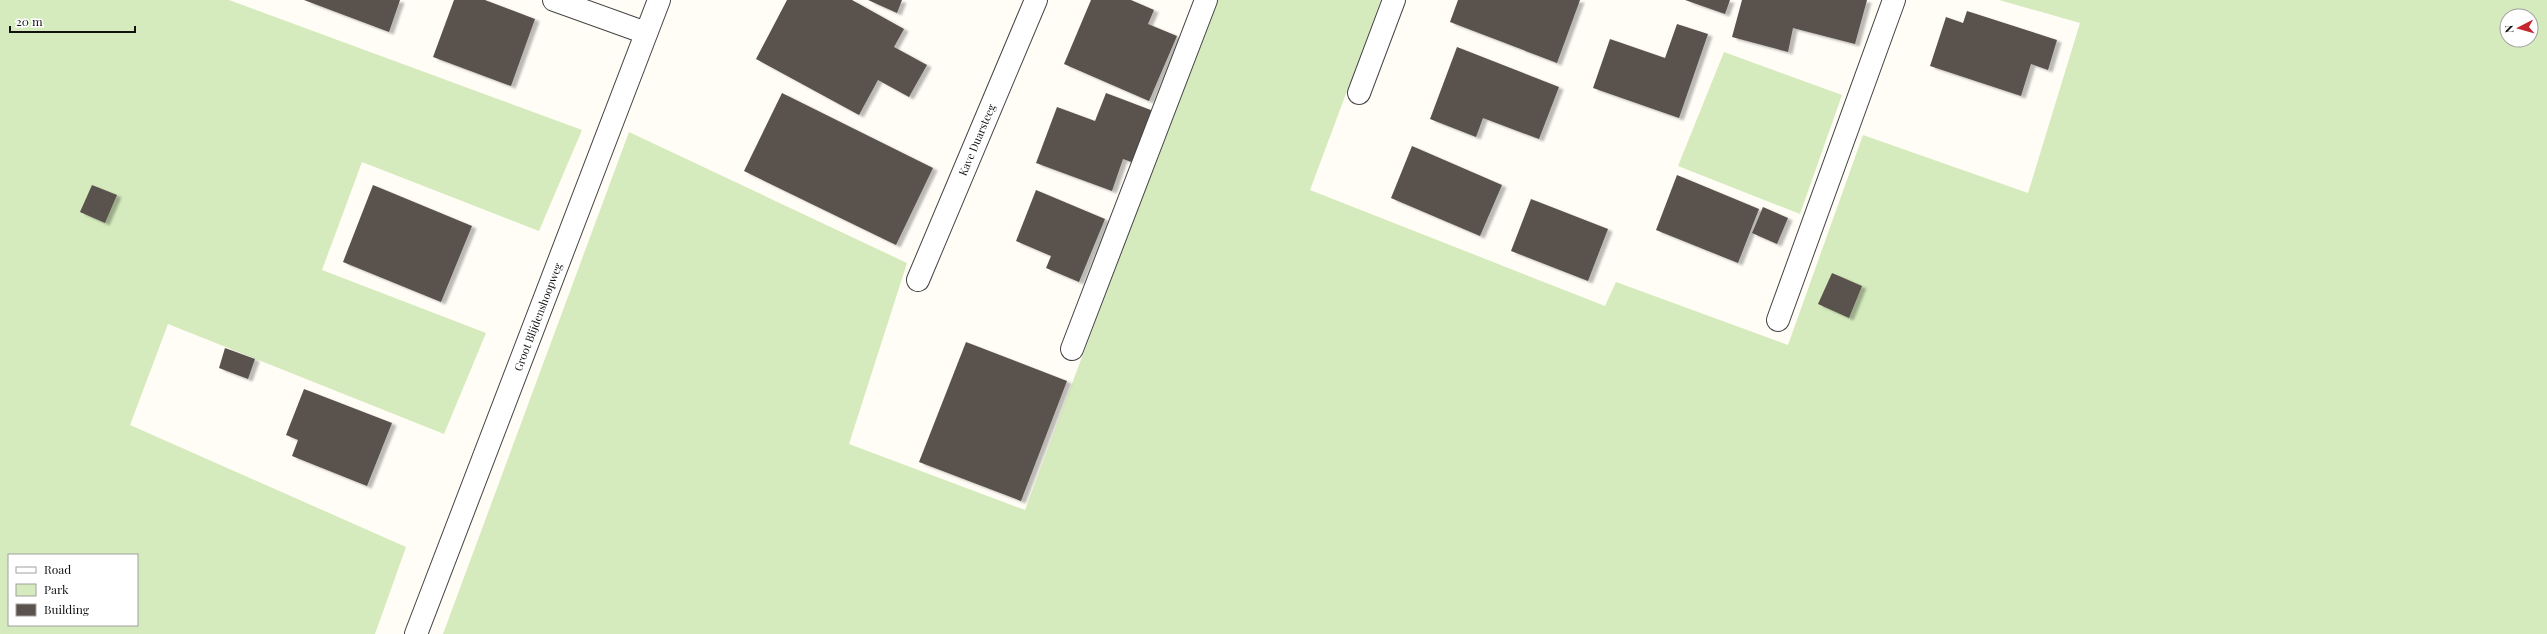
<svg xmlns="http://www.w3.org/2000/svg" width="2547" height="634" viewBox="0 0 2547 634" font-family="'Playfair Display',serif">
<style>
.green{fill:#d5ebbd;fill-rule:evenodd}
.building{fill:#5a524d;filter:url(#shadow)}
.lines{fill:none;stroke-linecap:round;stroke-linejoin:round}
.minor-casing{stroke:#444;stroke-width:24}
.minor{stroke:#fff;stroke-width:22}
.labels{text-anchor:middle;stroke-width:4;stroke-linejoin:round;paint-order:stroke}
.street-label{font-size:11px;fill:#111;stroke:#fff}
</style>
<defs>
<filter id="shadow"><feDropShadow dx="4.5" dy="2.5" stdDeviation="1" flood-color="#0004"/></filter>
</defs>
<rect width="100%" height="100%" fill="#fffdf5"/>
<g class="green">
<path d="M0,0h229l353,130 -43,101 -177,-69 -40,108 164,63 -42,101 -276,-110 -38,101 276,122 -31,87h-375zM9,555h128v70h-128z"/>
<path d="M1215,0h166l-71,190 295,116 11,-24 172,63 75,-210 165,58 52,-170 -81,-23h548v634h-2104l186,-502 278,131 -58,181 176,66zM2507,16h24v24h-24z"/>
<path d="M1724,52l118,43 -42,119 -122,-48z"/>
</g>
<g class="building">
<path d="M304,0h96l-11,32z"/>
<path d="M454,0h31l50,19 -24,67 -78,-29z"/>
<path d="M787,0h65l52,29 -10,18 33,18 -18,32 -31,-17 -19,35 -103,-56z"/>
<path d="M868,0h34l-5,13z"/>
<path d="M1091,0h40l23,10 -6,14 29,12 -28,65 -85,-37z"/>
<path d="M1458,0h122l-23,63 -107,-41z"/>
<path d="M1685,0h45l-5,14z"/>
<path d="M1742,0h125l-12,44 -62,-16 -5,24 -56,-15z"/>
<path d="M1967,11l90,29 -9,30 -17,-6 -10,32 -91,-30 16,-49 17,6z"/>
<path d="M1677,24l31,10 -29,84 -86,-30 17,-49 55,19z"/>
<path d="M1457,47l102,40 -20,52 -56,-21 -7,19 -46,-18z"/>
<path d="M782,93l151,75 -37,77 -152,-74z"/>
<path d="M1106,93l50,19 -19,52 -14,-5 -11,32 -76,-28 21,-56 38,14z"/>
<path d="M1412,146l90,39 -22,51 -89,-38z"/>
<path d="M1677,175l82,34 -21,54 -82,-33z"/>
<path d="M92,185l25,10 -12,28 -25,-11z"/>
<path d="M373,185l99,41 -31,76 -98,-40z"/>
<path d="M1036,190l69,29 -26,63 -33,-14 5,-12 -35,-15z"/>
<path d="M1531,199l77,30 -20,52 -77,-30z"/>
<path d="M1763,207l25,11 -11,26 -25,-11z"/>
<path d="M1832,273l30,13 -13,32 -31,-14z"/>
<path d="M966,342l101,39 -46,120 -102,-39z"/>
<path d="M225,348l30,11 -7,20 -29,-11z"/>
<path d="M304,389l88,34 -25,63 -75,-30 6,-16 -12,-5z"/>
</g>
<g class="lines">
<defs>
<g id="minor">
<path d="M554,0l92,33"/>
<path d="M1359,93l35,-93"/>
<path d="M918,280l118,-280"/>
<path d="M1778,320l116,-320"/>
<path d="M1072,349l134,-349"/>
<path d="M416,634l243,-634"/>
</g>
</defs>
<use href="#minor" class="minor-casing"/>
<use href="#minor" class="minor"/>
</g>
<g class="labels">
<g class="street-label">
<text transform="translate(977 140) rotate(-67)" y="4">Kave Duarsteeg</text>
<text transform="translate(538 317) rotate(-69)" y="4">Groot Blijdenshoopweg</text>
</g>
</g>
<rect x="8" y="554" width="130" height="72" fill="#ffffff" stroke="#a0a0a0"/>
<rect x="16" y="567" width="20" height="6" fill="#ffffff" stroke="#a0a0a0"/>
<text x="44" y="574" font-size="12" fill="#111111">Road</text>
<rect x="16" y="584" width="20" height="12" fill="#d5ebbd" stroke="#a0a0a0"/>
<text x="44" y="594" font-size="12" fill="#111111">Park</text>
<rect x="16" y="604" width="20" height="12" fill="#5a524d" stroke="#a0a0a0"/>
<text x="44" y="614" font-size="12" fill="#111111">Building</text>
<g transform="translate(2519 28) rotate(264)"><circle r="19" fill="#ffffff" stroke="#a0a0a0"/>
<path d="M0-3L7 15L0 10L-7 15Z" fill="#c4262e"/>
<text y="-6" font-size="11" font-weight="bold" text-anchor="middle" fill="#111111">N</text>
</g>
<path d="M10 26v6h125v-6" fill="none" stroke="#111111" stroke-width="2"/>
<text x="16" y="26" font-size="12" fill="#111111" stroke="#ffffff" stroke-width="3" paint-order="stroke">20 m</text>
</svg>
